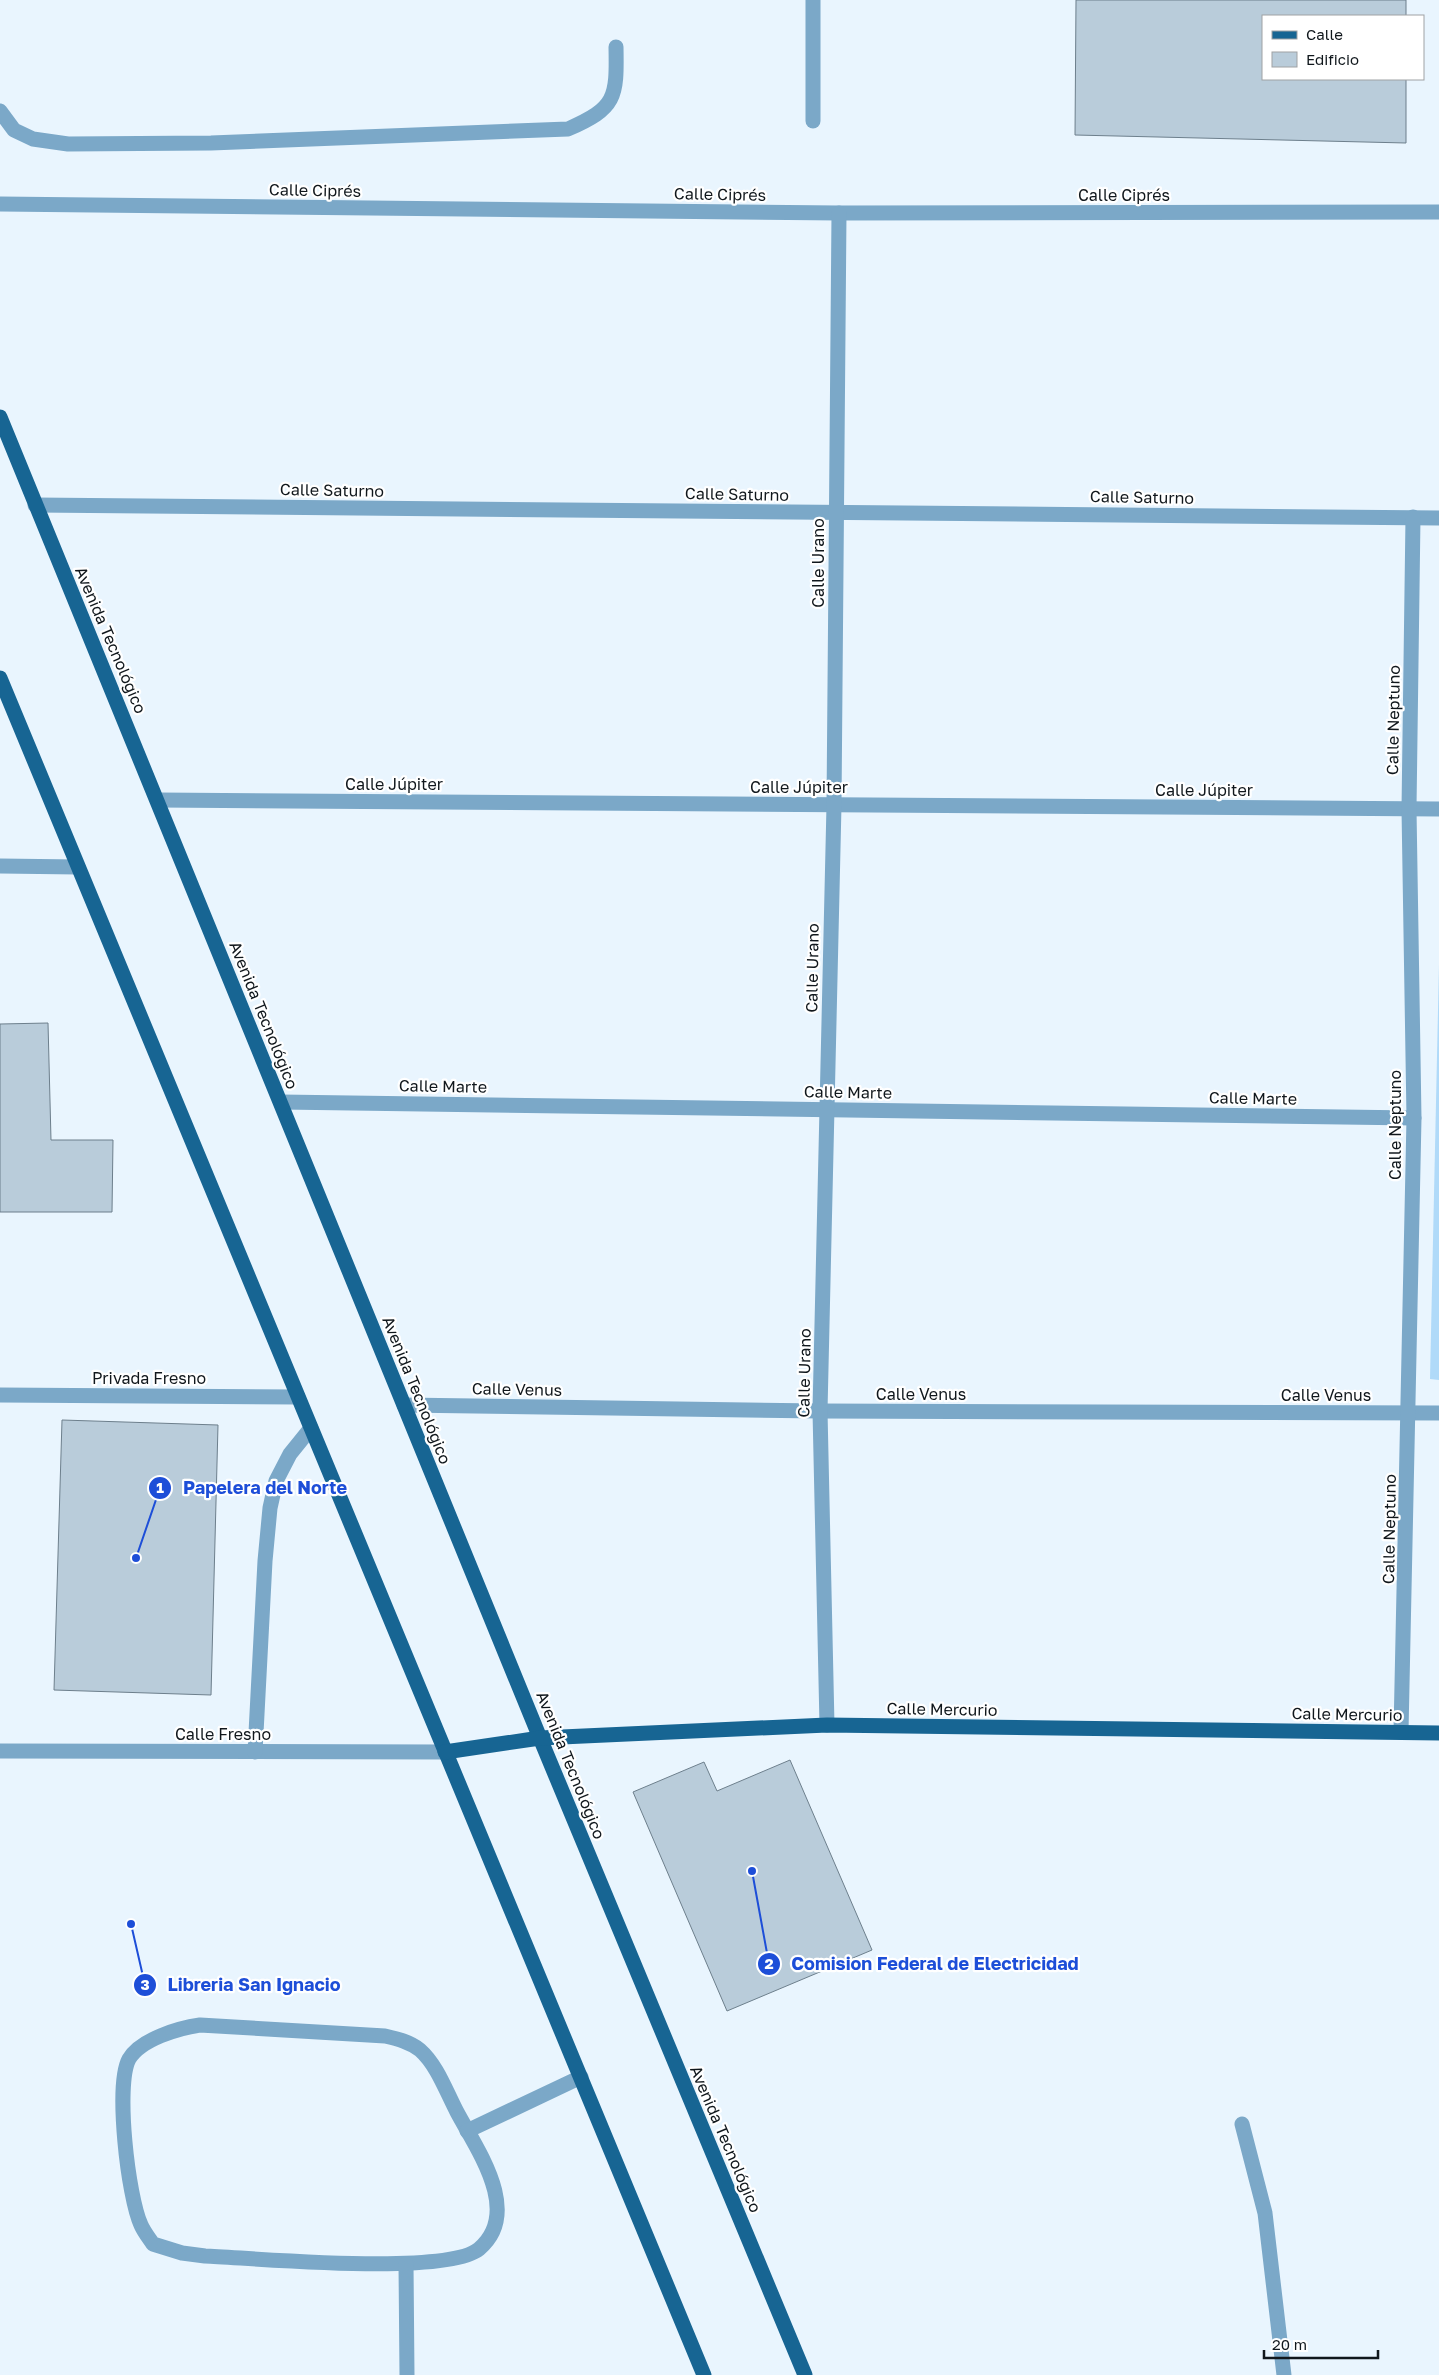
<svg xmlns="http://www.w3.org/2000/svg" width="1439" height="2375" viewBox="0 0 1439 2375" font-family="'Golos Text',sans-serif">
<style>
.green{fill:#b0daf9}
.building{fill:#b9ccda;stroke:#6d7f8c}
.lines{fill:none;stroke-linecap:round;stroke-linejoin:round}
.minor{stroke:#7ba8c8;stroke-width:15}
.major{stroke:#176593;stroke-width:15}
.labels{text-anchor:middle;stroke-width:4.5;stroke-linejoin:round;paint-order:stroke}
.street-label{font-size:16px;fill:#10171c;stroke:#fff}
.leader{fill:none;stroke:#1d4ed8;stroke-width:2}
.callout-dot{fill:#1d4ed8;stroke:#fff;stroke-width:2}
.mark-label{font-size:15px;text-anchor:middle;font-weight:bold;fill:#fff}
.callout-label{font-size:18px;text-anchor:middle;font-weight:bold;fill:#1d4ed8;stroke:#fff;stroke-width:4.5;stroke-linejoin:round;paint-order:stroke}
</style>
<rect width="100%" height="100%" fill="#e9f5fe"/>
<path class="green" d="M1439,964v416l-9,-1z"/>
<g class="building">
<path d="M1076,0h330v16h-143v63h143v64l-331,-8z"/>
<path d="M48,1023l3,117h62l-1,72h-112v-188z"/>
<path d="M62,1420l156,5 -7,270 -157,-5z"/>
<path d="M790,1760l82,190 -145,61 -94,-219 71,-30 13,29z"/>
</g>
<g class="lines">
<g class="minor">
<path d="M813,0v121"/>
<path d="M0,111l14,19 19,9 35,5 143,-1 357,-14c48,-21 49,-31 48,-82"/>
<path d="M0,204l839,9 600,-1"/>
<path d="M35,505l1404,13"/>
<path d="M158,800l1281,9"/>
<path d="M0,866l78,1"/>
<path d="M281,1102l1133,16"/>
<path d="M0,1395l298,2"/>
<path d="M404,1405l416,6 619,2"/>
<path d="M827,1725l-7,-314 14,-606 5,-592"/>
<path d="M1401,1732l13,-614 -5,-309 4,-292"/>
<path d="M0,1751l445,1"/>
<path d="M255,1752l10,-191 5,-53 6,-27 14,-27 21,-26"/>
<path d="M200,2025l185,11c13,3 25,6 35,14 17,15 26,41 37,62 19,36 66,100 22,137 -33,27 -224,9 -274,7l-23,-3 -29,-9c-4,-6 -9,-12 -12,-19 -13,-28 -26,-140 -12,-166 12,-20 50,-31 71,-34z"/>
<path d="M1242,2124l23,89 19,162"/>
<path d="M467,2131l114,-54"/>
<path d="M406,2264l1,111"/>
</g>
<g class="major">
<path d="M0,417l540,1321 265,637"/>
<path d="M0,678l704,1697"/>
<path d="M445,1752l95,-14 287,-13 612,8"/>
</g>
</g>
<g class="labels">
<g class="street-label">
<text transform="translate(315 190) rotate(1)" y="6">Calle Ciprés</text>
<text transform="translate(720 194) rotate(1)" y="6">Calle Ciprés</text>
<text x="1124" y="201">Calle Ciprés</text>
<text transform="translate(332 490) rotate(1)" y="6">Calle Saturno</text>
<text transform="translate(737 494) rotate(1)" y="6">Calle Saturno</text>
<text transform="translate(1142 497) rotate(1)" y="6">Calle Saturno</text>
<text transform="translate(818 563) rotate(-90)" y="6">Calle Urano</text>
<text transform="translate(111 640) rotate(67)" y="6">Avenida Tecnológico</text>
<text transform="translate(1393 720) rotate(-89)" y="6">Calle Neptuno</text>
<text x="394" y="790">Calle Júpiter</text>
<text x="799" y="793">Calle Júpiter</text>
<text x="1204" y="796">Calle Júpiter</text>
<text transform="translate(812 968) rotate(-89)" y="6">Calle Urano</text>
<text transform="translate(264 1015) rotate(68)" y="6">Avenida Tecnológico</text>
<text transform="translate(443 1086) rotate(1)" y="6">Calle Marte</text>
<text transform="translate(848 1092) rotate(1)" y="6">Calle Marte</text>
<text transform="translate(1253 1098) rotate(1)" y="6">Calle Marte</text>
<text transform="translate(1395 1125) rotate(-90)" y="6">Calle Neptuno</text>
<text transform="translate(804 1373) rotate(-89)" y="6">Calle Urano</text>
<text x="149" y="1384">Privada Fresno</text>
<text transform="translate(517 1389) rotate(1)" y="6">Calle Venus</text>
<text transform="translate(417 1390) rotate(68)" y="6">Avenida Tecnológico</text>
<text x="921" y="1400">Calle Venus</text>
<text x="1326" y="1401">Calle Venus</text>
<text transform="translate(1389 1529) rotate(-89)" y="6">Calle Neptuno</text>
<text transform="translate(942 1709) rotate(1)" y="6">Calle Mercurio</text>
<text transform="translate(1347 1714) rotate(1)" y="6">Calle Mercurio</text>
<text x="223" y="1740">Calle Fresno</text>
<text transform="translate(571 1765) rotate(68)" y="6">Avenida Tecnológico</text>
<text transform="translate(726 2139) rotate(67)" y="6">Avenida Tecnológico</text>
</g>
</g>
<path class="leader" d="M136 1558L160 1488M752 1871L769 1964M131 1924L145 1985"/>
<g class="callout-dot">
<circle cx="136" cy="1558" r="5"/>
<circle cx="752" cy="1871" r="5"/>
<circle cx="131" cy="1924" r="5"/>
<circle cx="160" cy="1488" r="12"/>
<circle cx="769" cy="1964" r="12"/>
<circle cx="145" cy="1985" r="12"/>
</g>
<g class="mark-label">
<text x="160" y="1493">1</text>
<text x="769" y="1969">2</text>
<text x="145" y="1990">3</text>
</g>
<g class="callout-label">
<text x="265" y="1494">Papelera del Norte</text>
<text x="935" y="1970">Comision Federal de Electricidad</text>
<text x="254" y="1991">Libreria San Ignacio</text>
</g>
<rect x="1262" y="15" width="162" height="65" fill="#ffffff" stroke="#9fa2a4"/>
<rect x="1272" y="31" width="25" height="8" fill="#176593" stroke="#9fa2a4"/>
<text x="1306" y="40" font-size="15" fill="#10171c">Calle</text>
<rect x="1272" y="52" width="25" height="15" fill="#b9ccda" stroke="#9fa2a4"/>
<text x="1306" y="65" font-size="15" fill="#10171c">Edificio</text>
<path d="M1264 2350v8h114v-8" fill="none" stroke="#10171c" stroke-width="2.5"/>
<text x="1272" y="2350" font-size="15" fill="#10171c" stroke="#ffffff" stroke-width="4" paint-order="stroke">20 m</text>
</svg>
